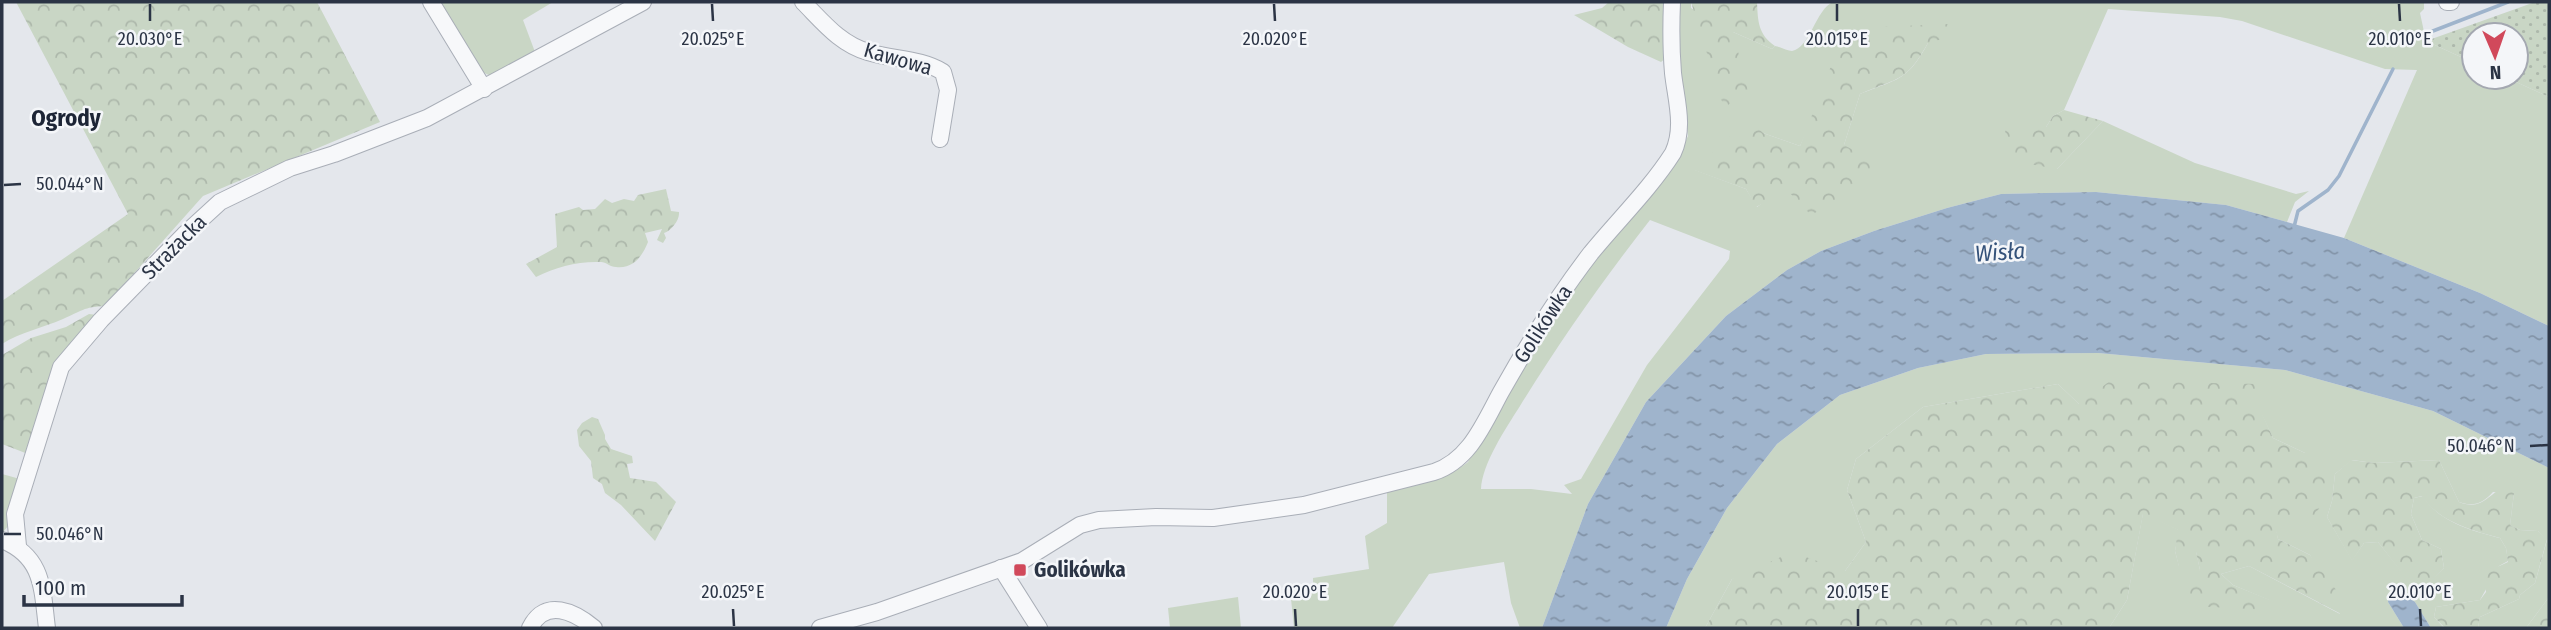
<svg xmlns="http://www.w3.org/2000/svg" width="2551" height="630" viewBox="0 0 2551 630" font-family="'Fira Sans Condensed',sans-serif">
<style>
.green{fill:#c9d6c5;fill-rule:evenodd}
.forest{fill:url(#forest-crowns)}
.garden{fill:url(#garden-dots)}
.water{fill:url(#water-ripples)}
.lines{fill:none;stroke-linecap:round;stroke-linejoin:round}
.stream{stroke:#9fb4cc;stroke-width:3.5}
.minor-casing{stroke:#a9aeb7;stroke-width:18}
.minor{stroke:#f7f8fa;stroke-width:16}
.ticks{fill:none;stroke:#2b3445;stroke-width:2.5}
.poi-dot{fill:#d1495b;stroke:#f4f6f9;stroke-width:2.5}
.labels{text-anchor:middle;stroke-width:5;stroke-linejoin:round;paint-order:stroke}
.street-label{font-size:21px;fill:#2b3445;stroke:#f4f6f9}
.poi-label{font-size:21px;font-weight:bold;fill:#2b3445;stroke:#f4f6f9;text-anchor:start}
.neighbourhood-label{font-size:23px;font-weight:bold;fill:#1d2536;stroke:#f4f6f9}
.water-label{font-size:23px;font-style:italic;fill:#34527a;stroke:#f4f6f9}
.ticks-label{font-size:18px;text-anchor:middle;fill:#2b3445;stroke:#f4f6f9;stroke-width:5;stroke-linejoin:round;paint-order:stroke}
</style>
<defs>
<pattern id="forest-crowns" width="20" height="18" patternUnits="userSpaceOnUse" patternTransform="scale(1.75)"><rect width="20" height="18" fill="#c9d6c5"/><path d="M2 6a3 3 0 1 1 6 0M12 15a3 3 0 1 1 6 0" fill="none" stroke="#adb8ab"/></pattern>
<pattern id="garden-dots" width="8" height="8" patternUnits="userSpaceOnUse" patternTransform="scale(1.75)"><rect width="8" height="8" fill="#c9d6c5"/><path d="M2 2h.1M6 6h.1" fill="none" stroke="#adb8ab" stroke-width="1.8" stroke-linecap="round"/></pattern>
<pattern id="water-ripples" width="26" height="14" patternUnits="userSpaceOnUse" patternTransform="scale(1.75)"><rect width="26" height="14" fill="#9fb4cc"/><path d="M2 4q2-2 4 0t4 0M15 11q2-2 4 0t4 0" fill="none" stroke="#8293a7"/></pattern>
</defs>
<rect width="100%" height="100%" fill="#e4e7ec"/>
<g class="green">
<path d="M437,2h116l-30,18 12,32 -42,25 -15,-7z"/>
<path d="M1680,2h11v6l42,24 39,17 3,-3c5,1 13,5 17,5 18,-3 24,-42 41,-49h591v7l-4,4 6,28 48,22v14h31l44,20v229l-69,-33 -136,-55 73,-168 -32,-1 -143,-48 -22,-4 -112,-8 -44,101 -11,6 -7,11 11,42 46,-48 92,42 101,31 13,-3 -14,11 -8,20 -61,-17 -130,-13 -95,2 -54,14 -73,23 -53,20 -34,19 -61,46 -80,86 -58,102 -46,124h-22l-9,-25 -7,-41 -75,12 -37,54h-98l-4,-39 23,-4v-7l56,-9 -4,-33 22,-13v-32c29,-7 58,-11 81,-29l61,-112 60,-85 92,-114 7,-15 -9,-68zM1854,28l74,15c-21,38 -28,35 -68,51l-16,51 -87,62 -11,-18 -51,-19 68,-37 37,13zM1650,220l80,31 -1,8 -82,106 -66,114 -17,6 8,9 -41,-5h-50c1,-25 25,-61 39,-83 40,-65 83,-126 130,-186z"/>
<path d="M2098,353l187,17 148,41 116,57v129l-23,31h-48l2,-11 39,-18 1,-4 15,-12 12,-43 -9,-9 -18,-1 -10,-5 4,-32 -21,-1c-11,12 -19,15 -34,10l-20,-42 -65,3 -22,-3 -17,14 -3,27 -5,16 25,43 12,-17 14,-1 24,30 27,10 15,-14 -3,-19 -19,-9 -11,-26 3,-16 9,-2c15,26 50,35 77,42l6,10 2,13 -9,5 -19,34 -44,7 -2,10 10,11h-13l-16,-26 -7,-4 -20,4 16,26h-295l18,-28 16,-87 36,17 -4,21 4,15 17,-15 4,19 -7,36h31l45,-6 -36,-15 -12,-11 28,-8 91,48 -30,-59 -32,-16 -3,-12 30,-74 -32,-15 -18,-38 -176,4 -21,-20 -135,23 -67,52 -9,31 19,52 -21,29 -113,8 -27,49h-39l21,-49 40,-71 50,-64 63,-49 78,-27 68,-14z"/>
<path d="M2,474l18,5 -11,46 -6,7z"/>
<path d="M1238,597l3,31h-71l-2,-20z"/>
</g>
<g class="forest">
<path d="M16,2h301l63,120 -177,74 -98,110c-21,1 -24,5 -42,13 -21,9 -42,13 -61,25v-43l126,-87z"/>
<path d="M1609,2h58l-1,56 -5,4 -33,-15 -54,-32 28,-7z"/>
<path d="M1691,2h66c1,20 1,32 18,44l-3,3 -39,-17 15,58 -24,18z"/>
<path d="M1949,24v13l-21,6c-22,39 -28,34 -68,51l-16,51 38,21 -24,23 -47,26 -23,-24 -32,16 -10,-18 -52,-19 40,-37 19,-10 10,10 37,13 43,-111 11,-7z"/>
<path d="M2064,110l39,11 -46,48 -50,-9 -2,-32 41,-1 7,-11z"/>
<path d="M666,189l5,22 8,1c1,8 -8,19 -15,21l2,5 -3,5 -6,-3 5,-11 -17,4 3,9c-6,15 -15,27 -32,25 -6,0 -10,-5 -15,-5 -23,-1 -45,5 -65,15l-10,-13 31,-17 -2,-33 24,-7 4,3 12,-1 10,-10 7,4 12,-4 10,2 4,-6z"/>
<path d="M89,314l8,1 -41,48 -28,91 -26,-10v-89l29,-17 35,-11z"/>
<path d="M2110,381l149,3 -3,16 17,38 32,15 25,18 -4,28 -16,22 -34,7 2,11 32,16 36,48 -5,11 -92,-48 -28,8 12,11 37,15 -3,10 -74,-4 -5,-20 12,-16 -4,-18 -17,15 -4,-16 3,-21 -35,-16 -16,86 -18,28h-404l27,-49 60,-27 53,19 21,-29 -19,-52 9,-31 67,-52 135,-23 21,20z"/>
<path d="M592,417l6,2 7,16v4l6,10 21,7 1,7 -6,1 3,14 26,4 20,20 -21,39 -34,-36 -16,-12 -3,-9 -9,-6 -2,-17 -12,-15 -2,-16 5,-7z"/>
<path d="M2351,460l23,3 65,-3 20,42c23,9 28,-7 48,-17l7,8 -4,32 10,5 18,1 9,8 -12,44 -15,12 -1,4 -39,18 -2,11h-33l-11,-11 2,-10 44,-7 6,-8 -2,-19 24,-11 -2,-14 -6,-10c-29,-8 -61,-16 -78,-42l-8,2 -3,16 11,26 19,9 3,19 -15,15 -27,-10 -24,-31 -14,1 -12,18 -25,-44 5,-16 3,-27z"/>
<path d="M2549,597v31h-23z"/>
</g>
<path class="garden" d="M2535,2h14v95l-44,-20h11v-42h-42v28l-48,-22z"/>
<g class="water">
<path d="M2096,192l130,13 118,33 136,55 69,33v142l-116,-57 -148,-41 -187,-17 -112,1 -68,14 -78,27 -63,49 -50,64 -40,71 -21,49h-124l46,-124 58,-102 80,-86 61,-46 34,-19 53,-20 73,-23 54,-14z"/>
<path d="M2401,592l14,10 16,26h-27l-16,-26 1,-5z"/>
</g>
<g class="lines">
<g class="stream">
<path d="M2407,41l101,-39"/>
<path d="M2294,227l4,-16 30,-21 11,-14 54,-107"/>
</g>
<defs>
<g id="minor">
<path d="M431,2l53,87"/>
<path d="M803,2c20,20 37,42 65,50 26,8 52,6 75,20l5,18 -8,49"/>
<path d="M2447,2h4"/>
<path d="M2,540c42,17 40,49 45,88"/>
<path d="M18,546l-3,-32 46,-147 40,-47 83,-85 36,-33 70,-34 44,-14 93,-36 216,-116"/>
<path d="M1001,568l38,60"/>
<path d="M530,628c15,-31 45,-16 64,0"/>
<path d="M820,628l57,-16 145,-51 58,-36 19,-5 57,-3 57,1 91,-13 130,-33c36,-12 50,-49 67,-80 27,-48 56,-95 90,-139 27,-33 59,-64 82,-100 12,-26 3,-53 0,-80 -2,-24 -2,-47 -1,-71"/>
</g>
</defs>
<use href="#minor" class="minor-casing"/>
<use href="#minor" class="minor"/>
</g>
<path class="ticks" d="M150,4v17M712,4l1,17M1274,4l1,17M1837,4v17M2399,4l1,17M4,185l17,-1M2530,446l18,-1M4,534h17M733,609l1,17M1295,609l1,17M1858,609v17M2420,609l1,17"/>
<rect class="poi-dot" x="1013" y="563" width="14" height="14" rx="3.5"/>
<g class="labels">
<g class="street-label">
<text transform="translate(898 59) rotate(16)" y="7">Kawowa</text>
<text transform="translate(174 247) rotate(-45)" y="7">Strażacka</text>
<text transform="translate(1543 324) rotate(-57)" y="7">Golikówka</text>
</g>
<g class="poi-label">
<text x="1034" y="577">Golikówka</text>
</g>
<g class="neighbourhood-label">
<text x="66" y="126">Ogrody</text>
</g>
<g class="water-label">
<text transform="translate(2000 252) rotate(-4)" y="8">Wisła</text>
</g>
</g>
<g class="ticks-label">
<text x="150" y="45">20.030°E</text>
<text x="713" y="45">20.025°E</text>
<text x="1275" y="45">20.020°E</text>
<text x="1837" y="45">20.015°E</text>
<text x="2400" y="45">20.010°E</text>
<text x="70" y="190">50.044°N</text>
<text x="2481" y="452">50.046°N</text>
<text x="70" y="540">50.046°N</text>
<text x="733" y="598">20.025°E</text>
<text x="1295" y="598">20.020°E</text>
<text x="1858" y="598">20.015°E</text>
<text x="2420" y="598">20.010°E</text>
</g>
<rect width="2551" height="630" fill="none" stroke="#2b3445" stroke-width="7"/>
<g transform="translate(2495 56) rotate(178)"><circle r="33" fill="#f4f6f9" stroke="#a4a8b1" stroke-width="2"/>
<path d="M0-5L12 26L0 18L-12 26Z" fill="#d1495b"/>
<text y="-10" font-size="19" font-weight="bold" text-anchor="middle" fill="#2b3445">N</text>
</g>
<path d="M24 595v10h158v-10" fill="none" stroke="#2b3445" stroke-width="3.5"/>
<text x="35" y="595" font-size="21" fill="#2b3445" stroke="#f4f6f9" stroke-width="5" paint-order="stroke">100 m</text>
</svg>
